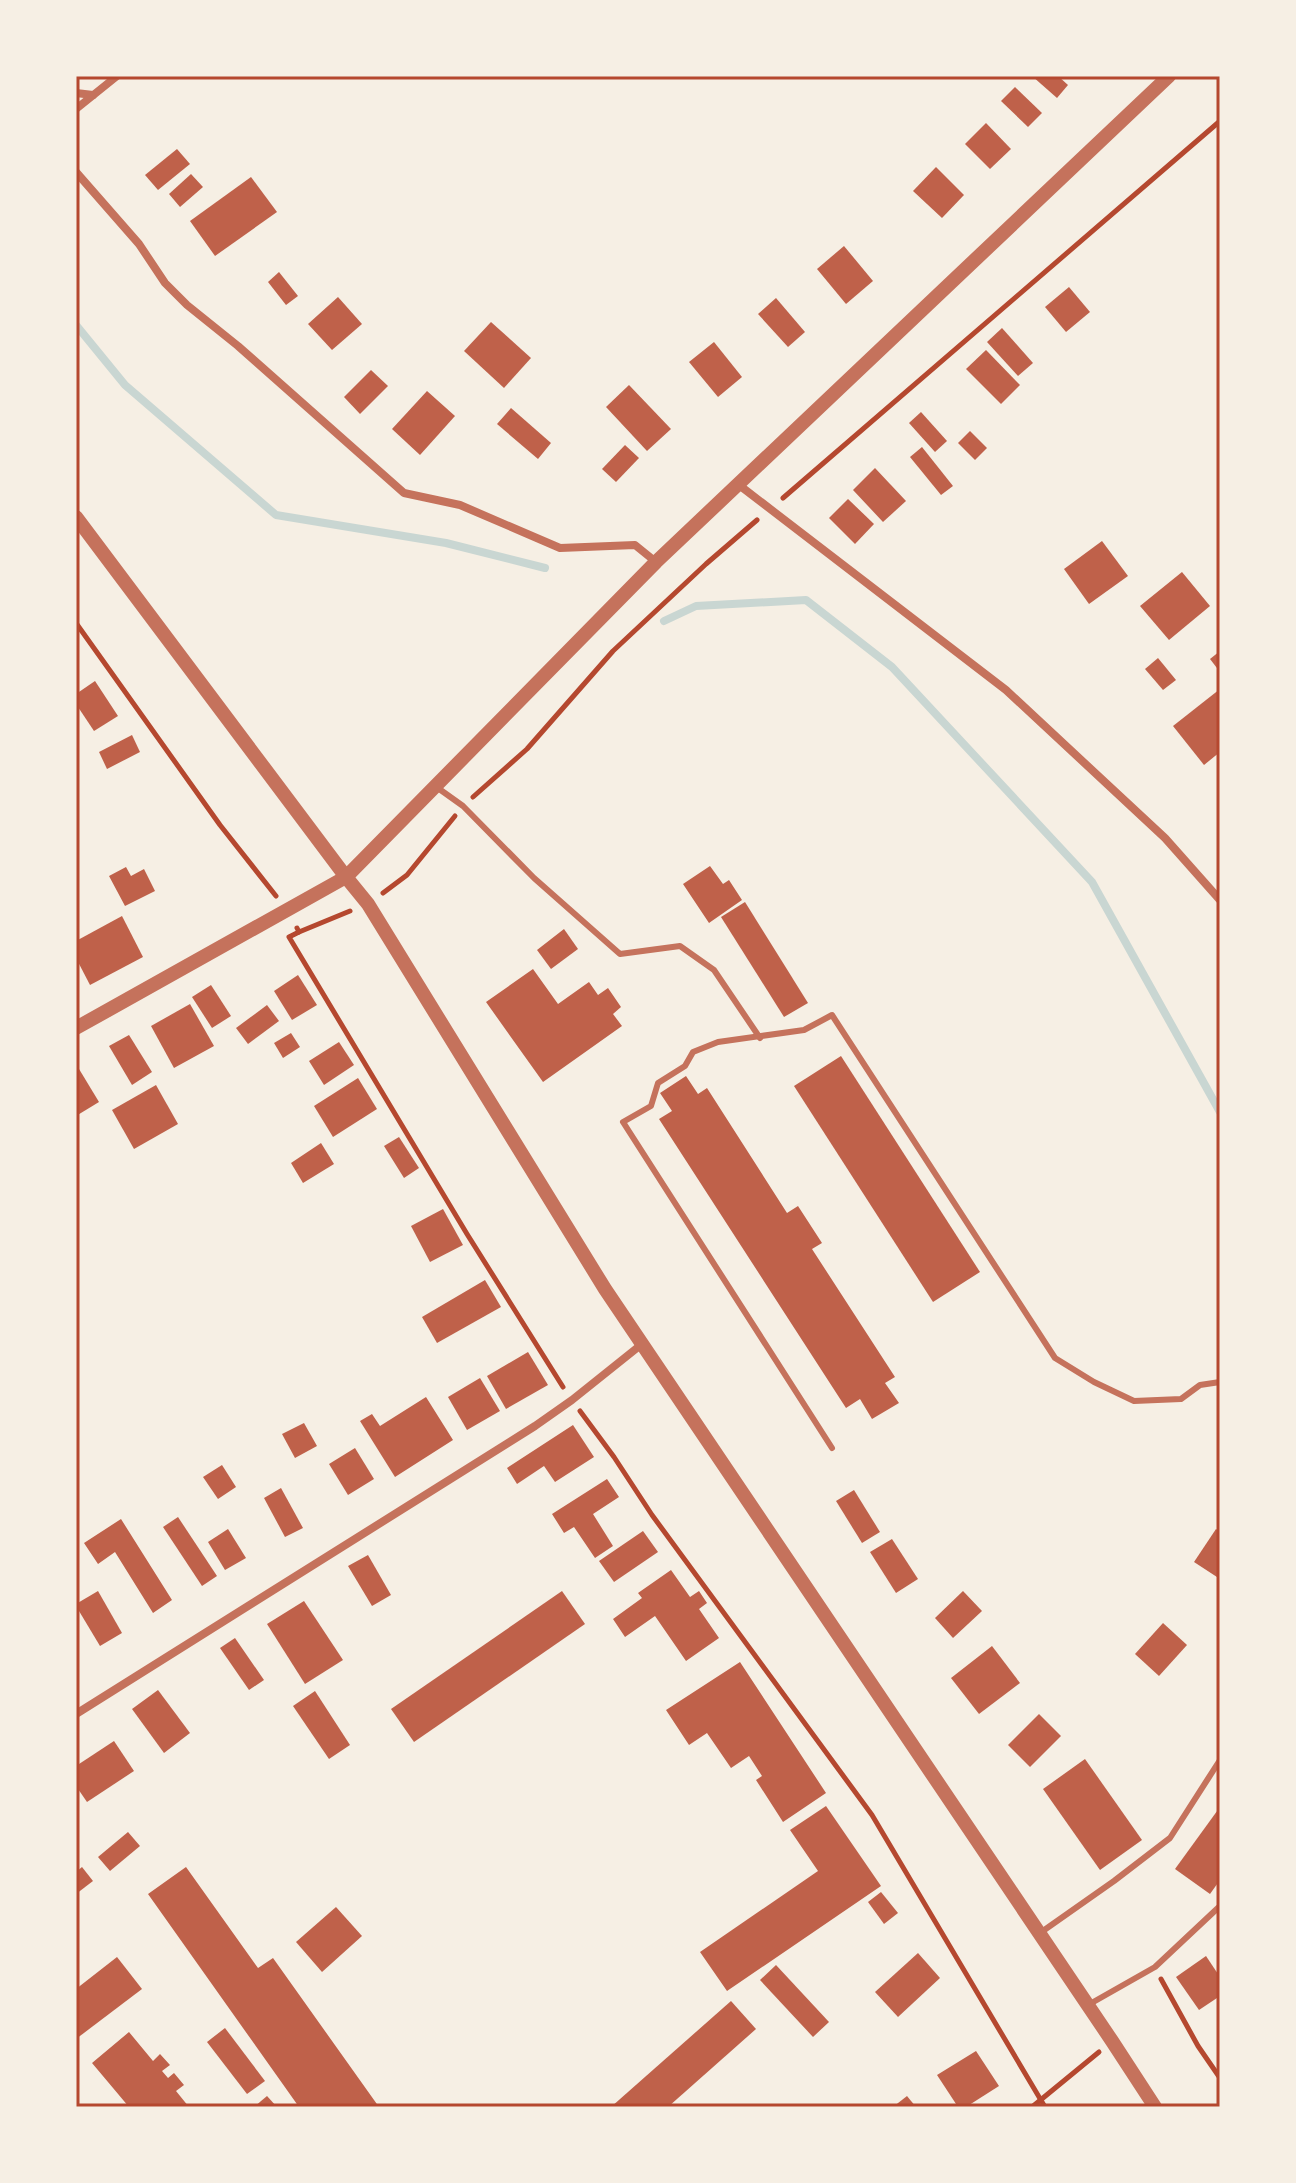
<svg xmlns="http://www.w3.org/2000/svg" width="1296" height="2183" viewBox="0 0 1296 2183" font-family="'Exo 2',sans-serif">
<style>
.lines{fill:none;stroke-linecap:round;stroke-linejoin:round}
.stream{stroke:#c9d6d2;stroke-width:8}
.building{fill:#bf614a}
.path{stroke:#b5482f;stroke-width:5}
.service{stroke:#c5725c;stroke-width:6}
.minor{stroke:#c5725c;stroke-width:8}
.tertiary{stroke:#c5725c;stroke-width:14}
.neatline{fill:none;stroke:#b5482f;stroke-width:3}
</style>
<rect width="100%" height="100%" fill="#f6efe4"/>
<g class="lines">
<g class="stream">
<path d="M76,325l49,60 151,130 170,28 99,25"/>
<path d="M664,621l32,-15 110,-6 86,67 200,215 128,230"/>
</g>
</g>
<g class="building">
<path d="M1032,76h26l10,9 -11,13z"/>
<path d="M1015,87l27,26 -14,14 -27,-26z"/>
<path d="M986,123l25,26 -21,20 -25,-25z"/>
<path d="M177,149l13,15 -32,26 -13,-15z"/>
<path d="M936,167l28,28 -22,23 -29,-27z"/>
<path d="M191,174l12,13 -23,20 -11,-13z"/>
<path d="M251,177l26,35 -62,44 -25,-35z"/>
<path d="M844,246l29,35 -27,23 -29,-35z"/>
<path d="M279,272l19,24 -12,9 -18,-23z"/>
<path d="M1069,287l21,25 -24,20 -21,-25z"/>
<path d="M338,297l24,27 -30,26 -24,-26z"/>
<path d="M776,298l29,34 -17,15 -30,-33z"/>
<path d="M491,322l40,36 -27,30 -40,-37z"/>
<path d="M1002,328l31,35 -15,13 -31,-34z"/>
<path d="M714,342l28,35 -24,20 -29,-35z"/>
<path d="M986,350l34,35 -19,19 -35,-35z"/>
<path d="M371,370l17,16 -28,28 -16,-17z"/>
<path d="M629,385l42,44 -24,22 -41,-44z"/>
<path d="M427,391l28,25 -35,39 -28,-26z"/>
<path d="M511,408l40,35 -13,16 -41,-35z"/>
<path d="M921,412l26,29 -12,11 -26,-29z"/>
<path d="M970,431l17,17 -12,12 -17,-17z"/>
<path d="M625,445l14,13 -23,24 -14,-13z"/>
<path d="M922,447l31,39 -12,9 -31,-38z"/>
<path d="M875,468l31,33 -23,21 -30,-32z"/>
<path d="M848,499l26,25 -19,20 -26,-26z"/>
<path d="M1102,541l26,35 -39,28 -25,-35z"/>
<path d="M1182,572l28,34 -41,34 -29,-34z"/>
<path d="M1220,651v21l-10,-13z"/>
<path d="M1158,658l18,22 -13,10 -18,-21z"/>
<path d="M95,681l23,35 -24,15 -18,-27v-10z"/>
<path d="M1220,689v63l-16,13 -31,-39z"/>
<path d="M132,735l8,17 -33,17 -8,-17z"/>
<path d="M710,866l13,18 6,-4 13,20 -33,23 -26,-39z"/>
<path d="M126,867l5,9 13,-7 11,22 -30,15 -16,-30z"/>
<path d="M745,902l63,101 -24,14 -63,-100z"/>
<path d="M122,916l21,41 -53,28 -14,-27v-17z"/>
<path d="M564,929l14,20 -27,20 -14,-19z"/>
<path d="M533,969l25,35 31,-22 9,13 10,-7 13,19 -8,7 9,12 -79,56 -57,-80z"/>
<path d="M298,975l19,30 -25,15 -18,-29z"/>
<path d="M211,985l20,31 -19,12 -20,-31z"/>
<path d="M190,1004l24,42 -40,22 -23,-42z"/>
<path d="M267,1005l12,16 -31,23 -12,-16z"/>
<path d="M291,1033l9,14 -17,11 -9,-15z"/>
<path d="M129,1035l23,37 -20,13 -23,-39z"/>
<path d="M339,1042l15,23 -30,20 -15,-24z"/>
<path d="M841,1056l139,216 -47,30 -139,-216z"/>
<path d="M76,1064l23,38 -23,14z"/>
<path d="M686,1076l12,18 9,-6 80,125 11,-7 24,37 -10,6 83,128 -10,6 14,20 -27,16 -12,-20 -14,9 -187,-289 13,-8 -12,-18z"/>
<path d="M358,1078l19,31 -44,28 -19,-31z"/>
<path d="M156,1085l22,39 -44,25 -22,-39z"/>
<path d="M399,1137l20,31 -15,10 -20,-32z"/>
<path d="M321,1143l13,21 -31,19 -12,-20z"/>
<path d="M443,1209l20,36 -33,17 -19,-36z"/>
<path d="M485,1280l16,27 -64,36 -15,-26z"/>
<path d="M528,1352l20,33 -42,24 -19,-33z"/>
<path d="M480,1378l20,33 -33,19 -19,-33z"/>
<path d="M426,1397l27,43 -58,37 -35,-56 12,-7 8,12z"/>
<path d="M304,1423l13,23 -22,12 -13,-24z"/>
<path d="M573,1425l21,32 -39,25 -11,-16 -27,18 -10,-16z"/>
<path d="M355,1448l19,31 -26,16 -19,-31z"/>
<path d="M222,1465l14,22 -18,12 -15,-22z"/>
<path d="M607,1479l12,18 -26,17 20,32 -18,12 -21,-31 -10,6 -12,-19z"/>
<path d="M281,1488l22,40 -18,9 -21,-39z"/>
<path d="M854,1490l26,42 -18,11 -26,-42z"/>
<path d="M178,1517l39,59 -15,10 -39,-59z"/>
<path d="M121,1519l51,81 -19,13 -38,-61 -17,12 -14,-21z"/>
<path d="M228,1529l18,29 -21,12 -17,-28z"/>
<path d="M1216,1529l4,3v47l-26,-17z"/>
<path d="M643,1531l15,21 -44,30 -15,-21z"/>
<path d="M892,1539l26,40 -22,14 -26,-41z"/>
<path d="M368,1555l23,40 -19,11 -24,-40z"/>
<path d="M671,1570l19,27 9,-6 8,12 -8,6 20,29 -33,23 -31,-45 -30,21 -12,-18 29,-21 -4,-5z"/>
<path d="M98,1591l24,42 -22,13 -24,-40v-2z"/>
<path d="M562,1591l23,33 -171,118 -23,-33z"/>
<path d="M963,1591l19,20 -29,27 -18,-20z"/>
<path d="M304,1601l39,59 -38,24 -38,-60z"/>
<path d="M1163,1623l24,22 -28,31 -24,-22z"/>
<path d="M235,1638l29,42 -15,10 -29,-42z"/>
<path d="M992,1646l28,37 -41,31 -28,-36z"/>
<path d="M740,1662l86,131 -43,29 -27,-42 6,-4 -13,-20 -18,12 -24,-35 -18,12 -23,-35z"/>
<path d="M158,1690l32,43 -26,20 -32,-44z"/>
<path d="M315,1691l35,54 -21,14 -36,-53z"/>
<path d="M1039,1714l22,22 -31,31 -22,-22z"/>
<path d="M114,1741l20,30 -47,31 -11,-16v-20z"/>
<path d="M1085,1759l57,81 -42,30 -57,-81z"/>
<path d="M826,1806l55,80 -154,105 -27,-39 118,-81 -28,-41z"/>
<path d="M1220,1807v73l-10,14 -35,-25z"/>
<path d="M128,1832l12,14 -30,25 -12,-14z"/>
<path d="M82,1867l11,14 -17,13v-22z"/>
<path d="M186,1867l72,101 15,-10 106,149h-80l-151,-213z"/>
<path d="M881,1892l17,21 -14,11 -16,-22z"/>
<path d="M336,1907l26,29 -40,36 -26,-30z"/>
<path d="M918,1953l22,25 -42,39 -23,-25z"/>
<path d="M1206,1956l14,21v19l-21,14 -23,-33z"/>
<path d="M117,1957l25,32 -66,50v-50z"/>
<path d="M776,1965l53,57 -16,15 -53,-57z"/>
<path d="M731,2001l25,28 -88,78h-57z"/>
<path d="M225,2028l40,53 -18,13 -40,-52z"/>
<path d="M129,2032l24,29 7,-7 10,11 -8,6 6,7 6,-5 10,12 -8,6 13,16h-60l-37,-44z"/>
<path d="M976,2051l23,35 -33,21h-8l-21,-32z"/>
<path d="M267,2096l10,11h-23z"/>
<path d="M907,2096l9,11h-23z"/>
</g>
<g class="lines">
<g class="path">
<path d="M783,498l437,-377"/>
<path d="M76,623l144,202 56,71"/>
<path d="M473,797l54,-48 86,-98 93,-87 51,-44"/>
<path d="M383,893l24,-18 48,-59"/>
<path d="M297,928l2,4 -10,5 178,297 96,153"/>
<path d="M299,932l51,-21"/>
<path d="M580,1411l34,46 38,58 220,300 173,292"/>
<path d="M1161,1979l37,67 22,32"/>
<path d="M1032,2107l67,-55"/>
</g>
<g class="service">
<path d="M435,786l28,20 71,72 86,76 60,-8 34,24 46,68"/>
<path d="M832,1448l-209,-326 28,-16 7,-23 27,-17 8,-14 25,-10 86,-12 28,-15 223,343 39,24 40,19 47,-2 19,-14 20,-3"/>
<path d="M1040,1933l74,-52 56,-43 50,-78"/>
<path d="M1088,2005l67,-38 65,-61"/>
</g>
<g class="minor">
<path d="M76,93l17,2"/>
<path d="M76,109l41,-33"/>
<path d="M76,172l63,72 26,39 22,22 51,41 166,147 56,12 100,43 75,-3 21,17"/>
<path d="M739,485l267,205 159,148 55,62"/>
<path d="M76,1714l459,-288 37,-26 70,-56"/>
</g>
<g class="tertiary">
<path d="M76,517l270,360 22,27 237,385 507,752 43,66"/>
<path d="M76,1028l270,-151 310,-315 513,-486"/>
</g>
</g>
<rect width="1296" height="2183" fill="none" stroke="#f6efe4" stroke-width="156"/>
<rect x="78" y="78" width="1140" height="2027" class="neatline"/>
</svg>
